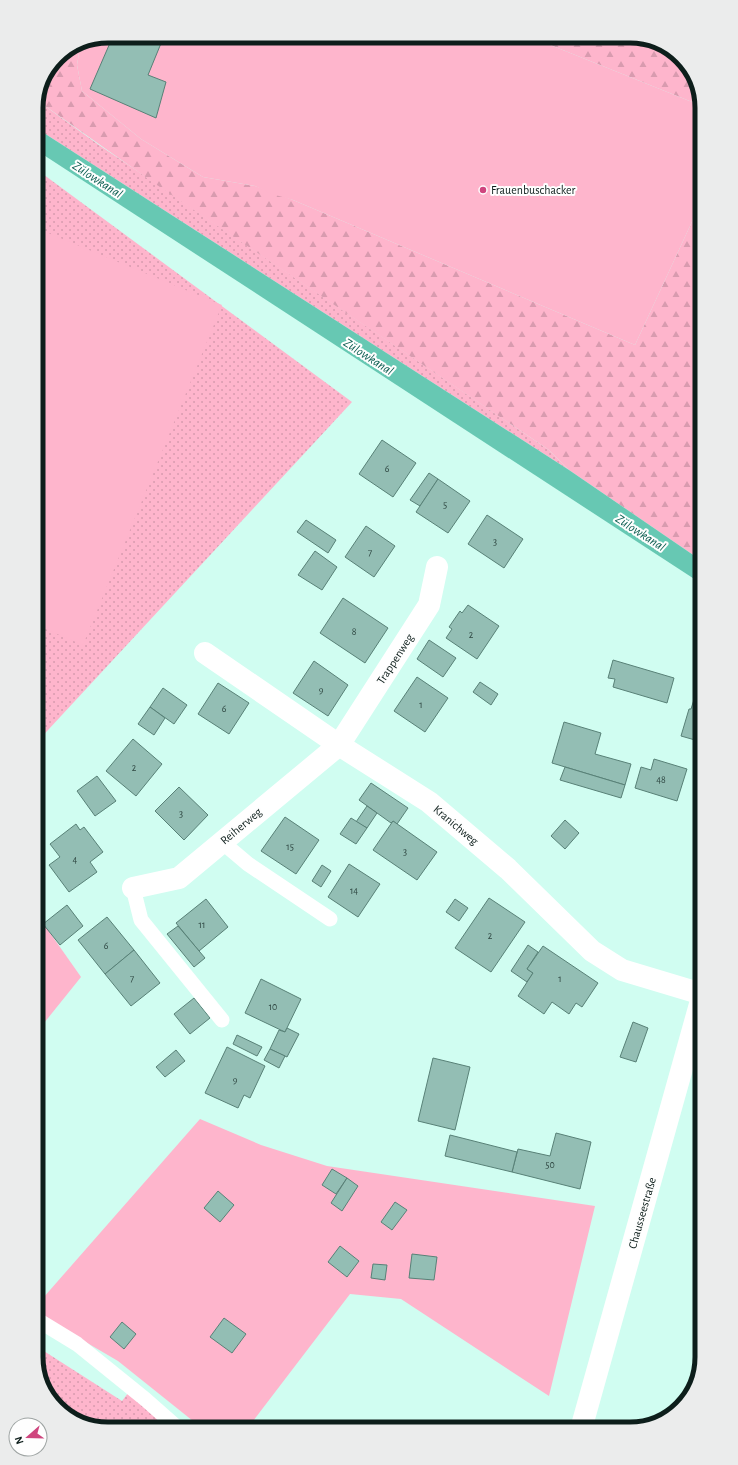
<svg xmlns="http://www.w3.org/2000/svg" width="738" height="1465" viewBox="0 0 738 1465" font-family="'Alegreya Sans',sans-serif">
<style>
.grass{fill:url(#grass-dots)}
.forest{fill:url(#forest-firs)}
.garden{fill:#feb5cc}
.water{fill:#67c8b3}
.building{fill:#93beb4;stroke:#588177}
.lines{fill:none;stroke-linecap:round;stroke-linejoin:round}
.lane{stroke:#fff;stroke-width:15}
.street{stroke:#fff;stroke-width:22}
.secondary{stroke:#fff;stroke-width:22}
.poi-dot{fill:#cf457e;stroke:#fefefe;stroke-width:1.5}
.labels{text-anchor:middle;stroke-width:4;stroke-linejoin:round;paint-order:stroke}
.number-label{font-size:10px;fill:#2e4641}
.poi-label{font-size:12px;fill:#0d1e1b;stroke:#fefefe;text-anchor:start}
.street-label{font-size:12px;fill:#0d1e1b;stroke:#fefefe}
.water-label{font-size:13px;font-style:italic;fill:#0c5e51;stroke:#fefefe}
.rim{fill:none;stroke:#0d1e1b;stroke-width:5}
</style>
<defs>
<pattern id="grass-dots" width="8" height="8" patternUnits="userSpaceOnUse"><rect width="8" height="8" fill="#feb5cc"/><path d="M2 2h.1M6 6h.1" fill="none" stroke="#d89baf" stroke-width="1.8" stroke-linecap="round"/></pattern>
<pattern id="forest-firs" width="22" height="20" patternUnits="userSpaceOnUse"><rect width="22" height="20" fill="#feb5cc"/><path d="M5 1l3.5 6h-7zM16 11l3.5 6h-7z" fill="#d89baf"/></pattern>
</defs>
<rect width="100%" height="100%" fill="#d0fdf1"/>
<g class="grass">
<path d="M38,101l61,44 450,305 20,20 -533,-342v-24z"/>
<path d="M36,169l316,233 -316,341z"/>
<path d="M36,1346l86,55 10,-13 28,27 -10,14h-46l-36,-12 -27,-33 -5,-27z"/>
</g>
<g class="forest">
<path d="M528,36h107l39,15 23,30 5,25z"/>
<path d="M81,41l-4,24 5,26 59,48 62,38 52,9 38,14 342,145 67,-145v361l-133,-91 -20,-20 -395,-267 -116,-82 19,-44z"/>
</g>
<g class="garden">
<path d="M108,36h420l174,70v94l-67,145 -342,-145 -21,-6 -17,-8 -52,-9 -62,-38 -59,-48 -5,-26 4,-24z"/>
<path d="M36,228l186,77 -139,340 -47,-20z"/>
<path d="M36,913l45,64 -45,56z"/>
<path d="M200,1119l61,26 66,21 268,40 -46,190 -148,-97 -51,-5 -103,135h-44l-85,-68 -82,-48v-7z"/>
</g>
<path class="water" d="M36,128l533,342 133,91v23l-666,-434z"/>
<g class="building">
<path d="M113,36h51l-16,39 18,7 -10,36 -66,-29z"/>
<path d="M382,440l34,23 -23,34 -34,-23z"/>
<path d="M429,473l9,6 -18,27 -10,-6z"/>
<path d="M438,479l32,22 -22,32 -32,-21z"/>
<path d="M487,515l36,24 -19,29 -36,-24z"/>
<path d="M306,520l30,20 -8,13 -31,-21z"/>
<path d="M366,526l29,20 -21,31 -29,-20z"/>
<path d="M315,551l22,16 -15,23 -24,-15z"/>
<path d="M343,598l45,30 -23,35 -45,-30z"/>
<path d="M468,605l31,21 -22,33 -31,-21 6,-9 -3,-2 11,-16 2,2z"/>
<path d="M429,640l27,18 -13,19 -26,-18z"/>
<path d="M613,660l61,18 -7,25 -54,-16 2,-8 -7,-1z"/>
<path d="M314,661l34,24 -20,31 -35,-23z"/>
<path d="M417,677l31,21 -23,34 -31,-21z"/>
<path d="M480,682l18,12 -7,11 -18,-13z"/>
<path d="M218,683l31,20 -20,31 -31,-20z"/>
<path d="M163,688l24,17 -13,19 -24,-17z"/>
<path d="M697,690l5,1v51l-21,-6 8,-27h2z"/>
<path d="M150,707l15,11 -11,17 -16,-11z"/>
<path d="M564,722l37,11 -6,21 36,10 -6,21 -73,-22z"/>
<path d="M133,739l29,25 -26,32 -30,-25z"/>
<path d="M654,759l33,10 -10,32 -42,-13 6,-21 10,3z"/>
<path d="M565,767l60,18 -4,13 -61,-18z"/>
<path d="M97,776l19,25 -21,15 -18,-25z"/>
<path d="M371,783l37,25 -11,16 -4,-3 -2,2 -32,-23z"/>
<path d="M179,787l29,28 -24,25 -29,-29z"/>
<path d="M367,806l10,7 -10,15 -11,-6z"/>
<path d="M285,817l34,23 -23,34 -35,-23z"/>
<path d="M351,818l16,10 -11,16 -16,-10z"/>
<path d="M565,820l14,13 -14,16 -14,-13z"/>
<path d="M393,821l44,31 -20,28 -44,-30z"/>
<path d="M76,824l4,6 4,-3 19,25 -13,10 7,10 -28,20 -20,-27 11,-8 -10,-13z"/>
<path d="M349,864l31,20 -22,33 -30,-20z"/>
<path d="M322,865l9,6 -10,16 -9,-6z"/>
<path d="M489,898l36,24 -34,50 -36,-24z"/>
<path d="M206,899l22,28 -29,24 -23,-28z"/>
<path d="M455,899l13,9 -9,13 -13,-9z"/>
<path d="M67,905l16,21 -23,19 -17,-21z"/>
<path d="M107,917l27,33 -29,24 -27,-34z"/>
<path d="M178,926l27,32 -11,9 -27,-33z"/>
<path d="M528,945l10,7 -11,17 6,4 -6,9 -16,-11z"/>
<path d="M543,946l55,37 -16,24 -6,-4 -7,11 -17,-12 -8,12 -26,-18 15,-23 -6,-4z"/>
<path d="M134,950l26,33 -29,23 -26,-32z"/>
<path d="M261,979l40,20 -16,33 -40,-19z"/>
<path d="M194,998l16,20 -20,16 -16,-20z"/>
<path d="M633,1022l15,6 -12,34 -16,-5z"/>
<path d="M287,1028l12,6 -12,23 -17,-8 9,-19 6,2z"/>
<path d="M237,1035l25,12 -5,9 -24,-12z"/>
<path d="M227,1047l38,19 -15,32 -6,-3 -6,13 -33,-15z"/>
<path d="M270,1049l15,7 -6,12 -15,-8z"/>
<path d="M176,1050l9,11 -20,16 -9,-10z"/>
<path d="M433,1058l37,9 -15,63 -37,-9z"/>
<path d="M556,1133l35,9 -11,47 -68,-17 6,-23 32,7z"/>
<path d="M450,1135l67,17 -5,20 -67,-16z"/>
<path d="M332,1169l15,9 -11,16 -14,-9z"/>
<path d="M347,1178l11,8 -16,25 -11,-8z"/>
<path d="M218,1191l16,14 -14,17 -16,-14z"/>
<path d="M395,1202l12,8 -15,20 -11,-8z"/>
<path d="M340,1246l19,15 -12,16 -19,-15z"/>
<path d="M412,1254l25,3 -3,23 -25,-2z"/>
<path d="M373,1264l14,1 -2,15 -14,-2z"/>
<path d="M224,1318l22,16 -14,19 -22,-16z"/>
<path d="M122,1322l14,12 -12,15 -14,-12z"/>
</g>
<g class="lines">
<g class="lane">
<path d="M222,842l26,22 82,55"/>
<path d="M133,888l8,32 81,100"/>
<path d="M36,1319l41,25 68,55 34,30"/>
</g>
<g class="street">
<path d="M205,653l134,92 90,57 79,67 84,82 30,19 80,24"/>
<path d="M133,888l46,-10 160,-133 90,-140 8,-38"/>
</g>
<path class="secondary" d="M581,1429l121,-432"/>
</g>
<circle class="poi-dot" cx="483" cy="190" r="4"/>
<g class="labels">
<g class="number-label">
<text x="387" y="472">6</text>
<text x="445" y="508">5</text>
<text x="495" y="545">3</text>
<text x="370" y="556">7</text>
<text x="354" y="635">8</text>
<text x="471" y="638">2</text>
<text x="321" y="693">9</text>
<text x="421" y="708">1</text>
<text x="224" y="712">6</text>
<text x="134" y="771">2</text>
<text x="661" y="783">48</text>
<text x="181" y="817">3</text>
<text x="290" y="850">15</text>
<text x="405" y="855">3</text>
<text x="75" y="863">4</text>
<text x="354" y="894">14</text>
<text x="202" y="928">11</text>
<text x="490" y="939">2</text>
<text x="106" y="949">6</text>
<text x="132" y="982">7</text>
<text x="560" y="982">1</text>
<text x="273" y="1010">10</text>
<text x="235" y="1083">9</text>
<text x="550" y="1168">50</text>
</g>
<g class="poi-label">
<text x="491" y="194">Frauenbuschacker</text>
</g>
<g class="street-label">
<text transform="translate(395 659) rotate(-57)" y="4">Trappenweg</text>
<text transform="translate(456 825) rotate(40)" y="4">Kranichweg</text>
<text transform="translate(241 826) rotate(-40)" y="4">Reiherweg</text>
<text transform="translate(642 1213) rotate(-74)" y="4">Chausseestraße</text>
</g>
<g class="water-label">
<text transform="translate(98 179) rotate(33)" y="5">Zülowkanal</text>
<text transform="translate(369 356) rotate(33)" y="5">Zülowkanal</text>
<text transform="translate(641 532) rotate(33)" y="5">Zülowkanal</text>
</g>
</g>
<path d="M0 0H738V1465H0ZM108 43H630A65 65 0 0 1 695 108V1357A65 65 0 0 1 630 1422H108A65 65 0 0 1 43 1357V108A65 65 0 0 1 108 43Z" fill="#ebecec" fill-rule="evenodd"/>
<path class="rim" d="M108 43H630A65 65 0 0 1 695 108V1357A65 65 0 0 1 630 1422H108A65 65 0 0 1 43 1357V108A65 65 0 0 1 108 43Z"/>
<g transform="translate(28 1437) rotate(250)"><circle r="19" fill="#fefefe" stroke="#9ea4a3"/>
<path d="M0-3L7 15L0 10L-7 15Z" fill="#cf457e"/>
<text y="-6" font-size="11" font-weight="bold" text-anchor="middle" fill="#0d1e1b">N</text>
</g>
</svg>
